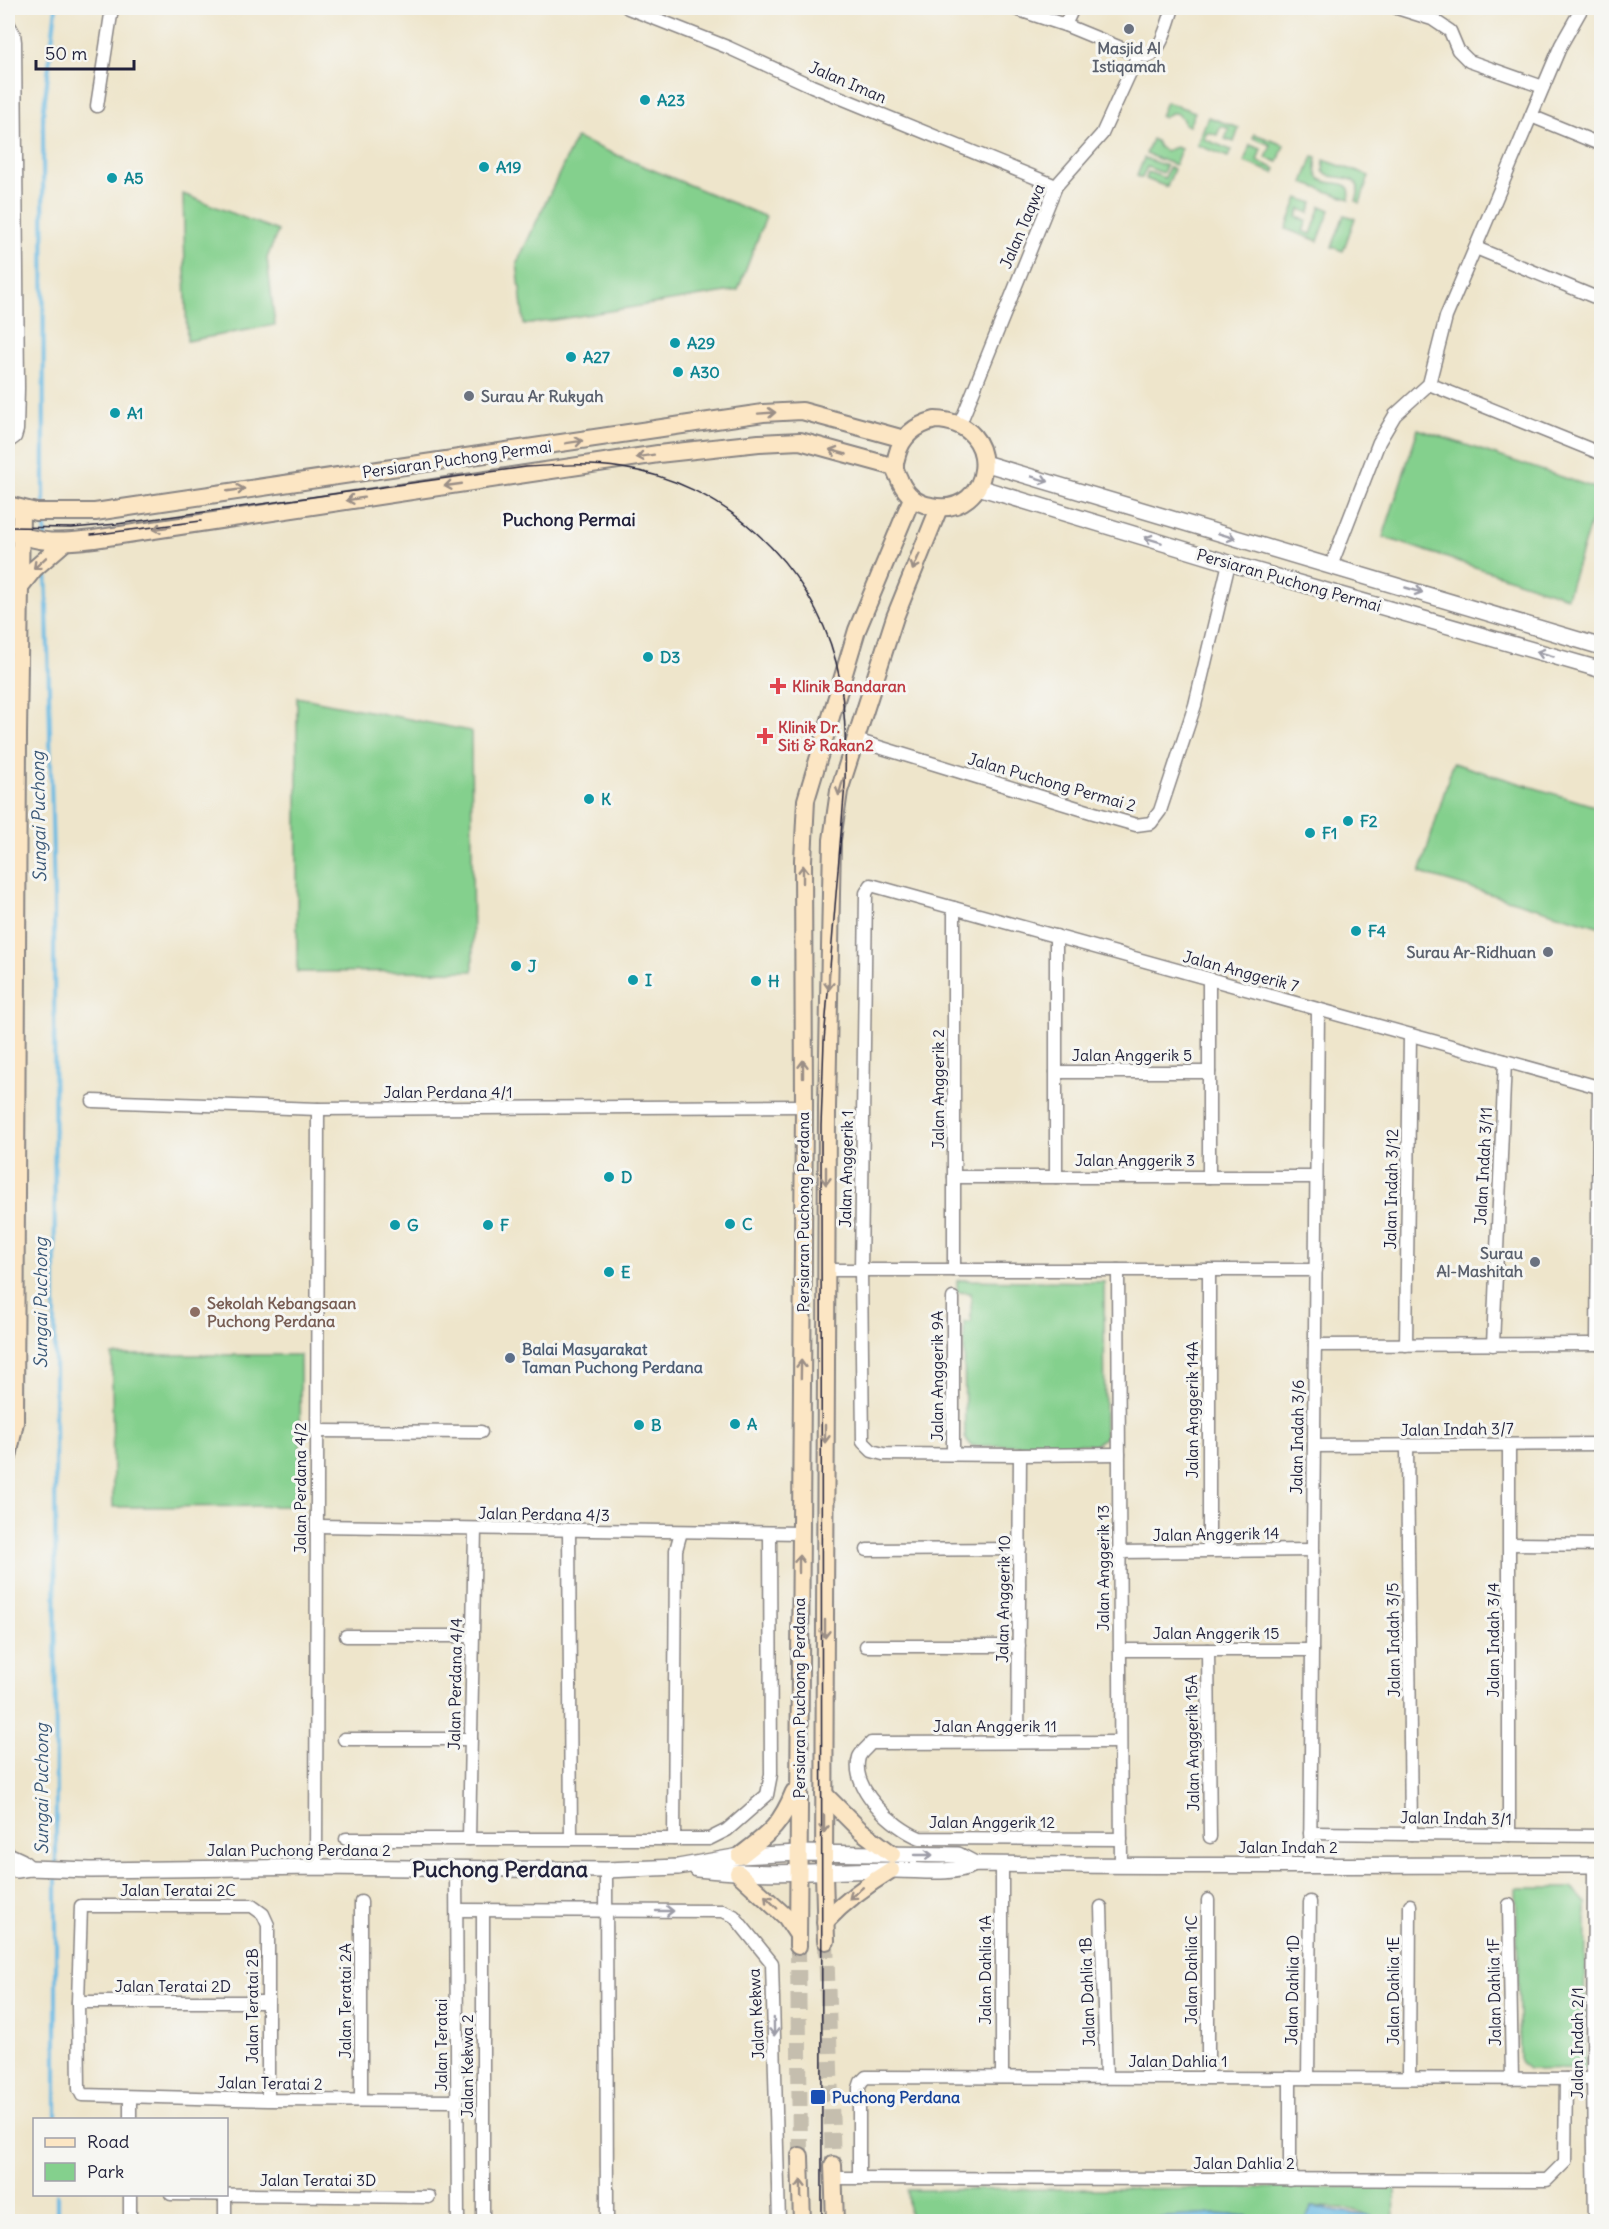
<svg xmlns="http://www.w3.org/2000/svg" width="1609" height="2229" viewBox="0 0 1609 2229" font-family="Delius,sans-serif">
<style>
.green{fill:#84d08d;stroke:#537964;stroke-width:1.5}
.water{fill:#67bae3;stroke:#446e8f;stroke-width:1.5}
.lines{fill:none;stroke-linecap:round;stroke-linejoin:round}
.stream{stroke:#67bae3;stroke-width:4}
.secondary-tunnel{stroke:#c5beae;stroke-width:16;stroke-dasharray:16 8;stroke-linecap:butt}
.minor-casing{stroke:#888483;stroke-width:15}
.tertiary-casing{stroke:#888483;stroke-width:18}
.secondary-casing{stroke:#888483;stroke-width:20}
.minor{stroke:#fff;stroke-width:12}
.tertiary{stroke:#fff;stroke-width:15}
.secondary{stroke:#fce6c4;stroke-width:16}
.tram{stroke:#22223b;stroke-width:1.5}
.oneway{stroke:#9a8e86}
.oneway2{stroke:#9c9ca7}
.worship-dot{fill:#6b7280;stroke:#f6f6f2;stroke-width:2}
.culture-dot{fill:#0f9aa8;stroke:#f6f6f2;stroke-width:2}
.health-dot{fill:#e0444e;stroke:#f6f6f2;stroke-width:2}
.education-dot{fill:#8d6e63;stroke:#f6f6f2;stroke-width:2}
.service-dot{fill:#5c6f8a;stroke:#f6f6f2;stroke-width:2}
.transit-dot{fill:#1a4fb4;stroke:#f6f6f2;stroke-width:2}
.labels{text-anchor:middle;stroke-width:6;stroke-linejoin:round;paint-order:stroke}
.worship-label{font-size:16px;font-weight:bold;fill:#5b616d;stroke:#f6f6f2;text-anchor:end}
.street-label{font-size:16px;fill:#22223b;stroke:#f6f6f2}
.culture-label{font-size:16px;font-weight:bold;fill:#0d838f;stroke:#f6f6f2;text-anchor:start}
.health-label{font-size:16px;font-weight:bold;fill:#be3a42;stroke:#f6f6f2;text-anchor:start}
.education-label{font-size:16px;font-weight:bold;fill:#785e54;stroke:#f6f6f2;text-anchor:start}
.service-label{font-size:16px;font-weight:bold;fill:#4e5e75;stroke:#f6f6f2;text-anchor:start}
.transit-label{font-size:16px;font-weight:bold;fill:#164399;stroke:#f6f6f2;text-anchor:start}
.neighbourhood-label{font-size:18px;font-weight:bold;fill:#22223b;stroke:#f6f6f2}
.water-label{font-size:18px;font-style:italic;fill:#3a5776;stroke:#f6f6f2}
.district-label{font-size:22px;font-weight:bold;fill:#22223b;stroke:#f6f6f2}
</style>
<rect width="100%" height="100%" fill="#f6f6f2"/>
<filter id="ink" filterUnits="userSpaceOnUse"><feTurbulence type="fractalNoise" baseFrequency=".0167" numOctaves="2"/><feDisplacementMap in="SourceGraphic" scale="12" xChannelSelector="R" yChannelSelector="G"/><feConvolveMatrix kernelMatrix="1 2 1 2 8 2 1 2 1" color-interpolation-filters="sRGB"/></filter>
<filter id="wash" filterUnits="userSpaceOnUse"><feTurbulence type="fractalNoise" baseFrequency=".008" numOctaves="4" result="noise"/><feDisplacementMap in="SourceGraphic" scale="24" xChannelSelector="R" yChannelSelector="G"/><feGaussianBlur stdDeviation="1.35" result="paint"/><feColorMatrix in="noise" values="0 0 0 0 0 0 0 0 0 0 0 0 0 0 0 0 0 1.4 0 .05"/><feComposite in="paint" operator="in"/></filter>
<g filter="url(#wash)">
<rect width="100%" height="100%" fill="#eee5cb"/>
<g class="green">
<path d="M1166,102l29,10 -6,14 -5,-2c-2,-11 -12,-15 -20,-6l-4,-2z"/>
<path d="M1208,117l31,11 -5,14 -9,-3 4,-10 -8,-3 -4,9 -10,-3 -3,7 27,11 -3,7 -31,-12z"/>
<path d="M1254,134l30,11 -6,17 -12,-4 5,-13 -18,-7z"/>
<path d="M576,138l190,79 -28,73 -214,35 -7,-62z"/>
<path d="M1152,139l4,2 3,6 6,4 11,-4 5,2 -6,16 -29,-11z"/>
<path d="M1250,145l11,4 -4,12 19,8 -2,4 -30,-11z"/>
<path d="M1313,156l4,1c-9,45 39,10 32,42l-46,-16z"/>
<path d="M1144,158l22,8 -3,7 -16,-6 -5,11 -5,-2z"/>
<path d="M1324,160l45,16 -9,27 -4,-2c10,-29 -16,-21 -29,-26l-4,-4z"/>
<path d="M1169,167l5,2 -7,18 -21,-8 2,-7 17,6z"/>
<path d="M183,194l95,37 -11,27 8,67 -88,16z"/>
<path d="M1298,198l15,5 -4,10 -9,-4 -3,8 10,4 -4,10 8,3 10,-28 9,4 -12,31 -32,-12z"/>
<path d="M1344,215l11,3 -12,33 -11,-4z"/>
<path d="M1418,429l183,61 -34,107 -184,-60z"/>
<path d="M297,697l174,34 2,240 -176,1z"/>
<path d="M1453,763l148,45v119l-181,-54z"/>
<path d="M957,1280l147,2 1,156 -10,6 -123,2 -7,-8 -1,-116h7v-29l-14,-1z"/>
<path d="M112,1355h188l1,151 -188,1z"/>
<path d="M1516,1888h56l14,15 -1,166 -57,1 -8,-9z"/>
<path d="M1394,2187l1,34h-20c-12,-14 -45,-14 -63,-14l-8,15 -51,-1 -6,-5 -32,-2 -59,4 -91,-2 -12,6 -143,-1 -2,-31z"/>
</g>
<g class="water">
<path d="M1312,2207c20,2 39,7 59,9l4,5h-71z"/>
<path d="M1094,2213l62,5 59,-4 32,2 6,5h-200l12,-5z"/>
</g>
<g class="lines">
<g class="stream">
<path d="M44,507l-1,-392 13,-107"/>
<path d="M45,517v20"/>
<path d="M46,565l8,336 2,965"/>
<path d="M56,1873v247"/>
<path d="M57,2194v28"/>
</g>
</g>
</g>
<g filter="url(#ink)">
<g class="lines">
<g class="secondary-tunnel">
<path d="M826,1941l7,224"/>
<path d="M798,1946l2,210"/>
</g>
<defs>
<g id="minor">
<path d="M628,8l99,39 85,39 244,100"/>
<path d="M1013,8l52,17 73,30c3,0 7,1 10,1 13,-3 21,-37 25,-48"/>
<path d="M1397,8l35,11 18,12 8,19 11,11 74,26"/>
<path d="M8,23l6,11 1,8 3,346 -1,42 -2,7 -7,5"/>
<path d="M1065,25l8,-17"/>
<path d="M97,106l15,-98"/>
<path d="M1531,116l71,29"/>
<path d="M1476,248l126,52"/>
<path d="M1429,384l173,70"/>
<path d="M960,424l96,-238 46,-52 36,-79"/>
<path d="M1331,566l48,-124 16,-27 34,-31 17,-67 115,-272 21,-37"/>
<path d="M856,740l238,73 42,12 15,-2 9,-12 35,-106 34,-142"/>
<path d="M954,908v362"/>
<path d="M1056,936v241"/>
<path d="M1209,979v198"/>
<path d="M1056,1072h153"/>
<path d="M93,1101l225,8 486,-3"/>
<path d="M954,1177h362"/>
<path d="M826,1270h490"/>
<path d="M1118,1270l3,596"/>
<path d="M1209,1270v280"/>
<path d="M953,1298v155"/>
<path d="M1597,1344l2,-257"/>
<path d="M1315,1345l287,-1"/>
<path d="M1406,1345l4,-310"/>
<path d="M1493,1345l12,-284"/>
<path d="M317,1431l164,1"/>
<path d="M1314,1446l288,-2"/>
<path d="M1407,1447l4,387"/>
<path d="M1119,1454l-99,1 -137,-1 -11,-3 -9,-9 -2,-172 5,-377 5,-8 731,203"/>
<path d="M317,1526l482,7"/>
<path d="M569,1530l2,309"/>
<path d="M1510,1544l92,1"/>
<path d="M867,1550l153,-1"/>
<path d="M1119,1552l194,-2"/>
<path d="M346,1636h127"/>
<path d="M866,1646h153"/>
<path d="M1120,1650h192"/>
<path d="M1208,1650l2,187"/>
<path d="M344,1739h127"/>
<path d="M1018,1742l2,-287"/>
<path d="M1119,1742l-248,1c-3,4 -10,9 -12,14 -9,32 35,71 61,81l201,1"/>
<path d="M1310,1833l292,3"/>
<path d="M1509,1835v-390"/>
<path d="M346,1839h363l18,-9 40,-35 4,-21 -1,-241"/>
<path d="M469,1839l6,-310"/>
<path d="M674,1839l2,-289 5,-18"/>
<path d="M1002,1864v212"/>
<path d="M1310,1864l8,-855"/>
<path d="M1594,1865l-1,214 2,143"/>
<path d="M316,1867l2,-758"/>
<path d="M456,1869l2,353"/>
<path d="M606,1870l1,352"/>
<path d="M1208,1900v177"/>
<path d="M361,1902v198"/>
<path d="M1509,1905l3,174"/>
<path d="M1101,1907l5,170"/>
<path d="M457,1910l266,1 11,5 38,47 7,259"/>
<path d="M483,1911v311"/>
<path d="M78,2002h190"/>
<path d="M1290,2078v102"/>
<path d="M1308,2078l2,-176"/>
<path d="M1409,2078l1,-173"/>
<path d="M130,2097v23"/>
<path d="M268,2100v-175l-5,-11 -11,-8h-171l-3,96 1,87 3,6 186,5 189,1"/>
<path d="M833,2178l714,2 18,-18 1,-83"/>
<path d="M859,2178v-90l2,-6 5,-5 727,2"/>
<path d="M130,2194v28"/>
<path d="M171,2194l258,3"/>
<path d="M225,2196v26"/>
</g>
<g id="tertiary">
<path d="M984,463l618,184"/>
<path d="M978,487l251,76 373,107"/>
<path d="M8,1855l13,6 8,7"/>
<path d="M8,1868l9,2 12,-2 62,2 225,-3 290,3 72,-3 62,-11 58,-3 160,2 17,9"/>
<path d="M697,1869c64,7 128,2 192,1 29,-1 60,6 86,-6 209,3 418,1 627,1"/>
</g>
<g id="secondary">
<path d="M935,420c72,2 58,99 -4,86 -14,-2 -25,-12 -31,-25 -1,-3 -4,-8 -5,-12 -1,-4 1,-10 2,-14 5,-20 19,-30 38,-35z"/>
<path d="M8,505l28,7h59l668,-99 39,-2 102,28"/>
<path d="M8,531c34,13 50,12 86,8l564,-85 101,-11 41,-2 95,26"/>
<path d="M19,588l15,-19 31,-27"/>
<path d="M8,1457l7,-35 3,-687 3,-225"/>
<path d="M824,1794l36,36 32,24"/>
<path d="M740,1856c28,-22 40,-29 54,-64"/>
<path d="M738,1873l48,44 12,18"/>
<path d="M825,1922c20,-21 41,-37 66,-52"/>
<path d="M826,1941l-2,-68 3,-765 5,-268 7,-49 56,-174 44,-109"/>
<path d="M798,1946l6,-840 -1,-246 3,-60 51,-170 55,-132"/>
<path d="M800,2156l2,66"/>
<path d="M833,2165l2,57"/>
</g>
</defs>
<use href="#minor" class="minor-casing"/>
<use href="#tertiary" class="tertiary-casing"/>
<use href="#secondary" class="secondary-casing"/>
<use href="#minor" class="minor"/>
<use href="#tertiary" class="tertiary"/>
<use href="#secondary" class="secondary"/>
<g class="tram">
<path d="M8,527l64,1 45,-4 409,-57c32,-2 64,-4 96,1 100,14 189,96 214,194 10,40 10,81 9,122l-21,257 -3,85 1,1096"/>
<path d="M91,535l110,-14"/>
</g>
</g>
<defs><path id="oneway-shaft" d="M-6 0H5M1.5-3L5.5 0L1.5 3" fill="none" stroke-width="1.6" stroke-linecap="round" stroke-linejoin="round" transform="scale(1.5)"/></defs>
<g class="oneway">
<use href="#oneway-shaft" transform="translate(767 413) rotate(-4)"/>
<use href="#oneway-shaft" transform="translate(574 442) rotate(-9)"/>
<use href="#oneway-shaft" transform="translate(838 452) rotate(-164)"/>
<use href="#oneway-shaft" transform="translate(645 456) rotate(171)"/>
<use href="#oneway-shaft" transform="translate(453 485) rotate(172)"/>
<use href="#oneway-shaft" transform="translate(236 490) rotate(-8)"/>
<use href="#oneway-shaft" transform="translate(355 499) rotate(171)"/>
<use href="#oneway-shaft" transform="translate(162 528) rotate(171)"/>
<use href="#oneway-shaft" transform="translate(916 562) rotate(113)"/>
<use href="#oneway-shaft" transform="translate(40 563) rotate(137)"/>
<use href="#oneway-shaft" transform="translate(841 787) rotate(106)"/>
<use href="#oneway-shaft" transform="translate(803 874) rotate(-90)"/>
<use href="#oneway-shaft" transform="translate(829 981) rotate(91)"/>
<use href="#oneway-shaft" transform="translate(803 1069) rotate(-90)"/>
<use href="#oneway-shaft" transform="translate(826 1176) rotate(90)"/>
<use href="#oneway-shaft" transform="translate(801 1369) rotate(-89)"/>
<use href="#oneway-shaft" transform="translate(825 1434) rotate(90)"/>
<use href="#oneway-shaft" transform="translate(799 1564) rotate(-90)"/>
<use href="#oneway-shaft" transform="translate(825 1629) rotate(90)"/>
<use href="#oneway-shaft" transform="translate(824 1824) rotate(90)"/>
<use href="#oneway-shaft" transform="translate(856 1893) rotate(140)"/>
<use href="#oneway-shaft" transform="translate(771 1902) rotate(-134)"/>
<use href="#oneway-shaft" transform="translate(801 2189) rotate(-91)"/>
</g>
<g class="oneway2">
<use href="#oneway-shaft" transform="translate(1040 479) rotate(17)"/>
<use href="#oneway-shaft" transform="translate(1227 536) rotate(17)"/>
<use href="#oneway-shaft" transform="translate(1153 540) rotate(-163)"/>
<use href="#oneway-shaft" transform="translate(1414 590) rotate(16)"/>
<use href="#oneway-shaft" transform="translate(1545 654) rotate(-164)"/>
<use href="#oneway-shaft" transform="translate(924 1855)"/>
<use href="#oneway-shaft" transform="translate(665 1911)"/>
<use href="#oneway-shaft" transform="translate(774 2027) rotate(89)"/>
</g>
</g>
<g class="worship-dot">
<circle cx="1129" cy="29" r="6"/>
<circle cx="469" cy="396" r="6"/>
<circle cx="1548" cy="952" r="6"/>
<circle cx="1535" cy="1262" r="6"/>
</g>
<g class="culture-dot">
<circle cx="645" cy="100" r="6"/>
<circle cx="484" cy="167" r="6"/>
<circle cx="112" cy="178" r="6"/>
<circle cx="675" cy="343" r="6"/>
<circle cx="571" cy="357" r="6"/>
<circle cx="678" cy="372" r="6"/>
<circle cx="115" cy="413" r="6"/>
<circle cx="648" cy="657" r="6"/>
<circle cx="589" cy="799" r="6"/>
<circle cx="1348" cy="821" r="6"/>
<circle cx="1310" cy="833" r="6"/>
<circle cx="1356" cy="931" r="6"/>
<circle cx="516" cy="966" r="6"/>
<circle cx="633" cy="980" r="6"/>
<circle cx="756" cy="981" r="6"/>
<circle cx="609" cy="1177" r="6"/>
<circle cx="730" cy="1224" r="6"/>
<circle cx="395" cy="1225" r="6"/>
<circle cx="488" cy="1225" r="6"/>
<circle cx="609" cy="1272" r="6"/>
<circle cx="735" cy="1424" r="6"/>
<circle cx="639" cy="1425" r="6"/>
</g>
<g class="health-dot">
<path d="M775 677h6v6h6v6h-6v6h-6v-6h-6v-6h6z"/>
<path d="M762 727h6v6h6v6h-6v6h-6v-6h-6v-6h6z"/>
</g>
<circle class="education-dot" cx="195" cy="1312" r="6"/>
<circle class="service-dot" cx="510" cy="1358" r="6"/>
<rect class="transit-dot" x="810" y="2089" width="16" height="16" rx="3"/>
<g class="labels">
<g class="worship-label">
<text x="1129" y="54" text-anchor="middle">Masjid Al<tspan x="1129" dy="18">Istiqamah</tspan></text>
<text x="481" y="402" text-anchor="start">Surau Ar Rukyah</text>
<text x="1536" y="958">Surau Ar-Ridhuan</text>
<text x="1523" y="1259">Surau<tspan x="1523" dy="18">Al-Mashitah</tspan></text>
</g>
<g class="street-label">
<text transform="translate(848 82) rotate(23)" y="6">Jalan Iman</text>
<text transform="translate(1022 226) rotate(-67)" y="6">Jalan Taqwa</text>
<text transform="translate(457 459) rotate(-8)" y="6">Persiaran Puchong Permai</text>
<text transform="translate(1289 580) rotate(16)" y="6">Persiaran Puchong Permai</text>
<text transform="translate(1052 782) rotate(16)" y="6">Jalan Puchong Permai 2</text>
<text transform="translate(1241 971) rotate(15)" y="6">Jalan Anggerik 7</text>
<text x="1132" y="1061">Jalan Anggerik 5</text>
<text transform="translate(938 1089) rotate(-90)" y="6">Jalan Anggerik 2</text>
<text x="448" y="1098">Jalan Perdana 4/1</text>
<text x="1135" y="1166">Jalan Anggerik 3</text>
<text transform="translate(1483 1166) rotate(-87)" y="6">Jalan Indah 3/11</text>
<text transform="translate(846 1169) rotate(-89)" y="6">Jalan Anggerik 1</text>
<text transform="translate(1391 1189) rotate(-89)" y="6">Jalan Indah 3/12</text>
<text transform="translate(803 1212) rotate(-90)" y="6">Persiaran Puchong Perdana</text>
<text transform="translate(937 1376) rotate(-90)" y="6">Jalan Anggerik 9A</text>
<text transform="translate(1192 1410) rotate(-90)" y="6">Jalan Anggerik 14A</text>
<text transform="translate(1457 1429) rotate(-1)" y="6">Jalan Indah 3/7</text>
<text transform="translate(1297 1437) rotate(-89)" y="6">Jalan Indah 3/6</text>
<text transform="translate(300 1488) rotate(-90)" y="6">Jalan Perdana 4/2</text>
<text transform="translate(544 1514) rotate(1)" y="6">Jalan Perdana 4/3</text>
<text transform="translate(1216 1534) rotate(-1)" y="6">Jalan Anggerik 14</text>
<text transform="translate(1103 1568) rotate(-90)" y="6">Jalan Anggerik 13</text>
<text transform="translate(1003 1599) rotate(-89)" y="6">Jalan Anggerik 10</text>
<text x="1216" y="1639">Jalan Anggerik 15</text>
<text transform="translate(1393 1640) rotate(-91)" y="6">Jalan Indah 3/5</text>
<text transform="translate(1493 1640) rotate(-90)" y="6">Jalan Indah 3/4</text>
<text transform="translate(455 1684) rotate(-89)" y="6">Jalan Perdana 4/4</text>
<text transform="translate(799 1698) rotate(-90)" y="6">Persiaran Puchong Perdana</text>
<text x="995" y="1732">Jalan Anggerik 11</text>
<text transform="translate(1192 1743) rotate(-91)" y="6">Jalan Anggerik 15A</text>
<text transform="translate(1456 1818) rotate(1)" y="6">Jalan Indah 3/1</text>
<text x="992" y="1828">Jalan Anggerik 12</text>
<text x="1288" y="1853">Jalan Indah 2</text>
<text x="299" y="1856">Jalan Puchong Perdana 2</text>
<text x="178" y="1896">Jalan Teratai 2C</text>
<text transform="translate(985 1970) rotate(-90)" y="6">Jalan Dahlia 1A</text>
<text transform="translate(1191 1970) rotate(-90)" y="6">Jalan Dahlia 1C</text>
<text x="173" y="1992">Jalan Teratai 2D</text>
<text transform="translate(1292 1990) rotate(-89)" y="6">Jalan Dahlia 1D</text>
<text transform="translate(1393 1991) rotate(-90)" y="6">Jalan Dahlia 1E</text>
<text transform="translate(1087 1992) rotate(-92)" y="6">Jalan Dahlia 1B</text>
<text transform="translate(1494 1992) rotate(-91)" y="6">Jalan Dahlia 1F</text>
<text transform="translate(345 2001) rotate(-90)" y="6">Jalan Teratai 2A</text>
<text transform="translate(252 2006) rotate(-90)" y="6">Jalan Teratai 2B</text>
<text transform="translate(756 2014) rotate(-93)" y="6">Jalan Kekwa</text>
<text transform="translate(1577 2043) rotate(-90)" y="6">Jalan Indah 2/1</text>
<text transform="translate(441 2045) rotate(-90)" y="6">Jalan Teratai</text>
<text x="1178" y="2067">Jalan Dahlia 1</text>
<text transform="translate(467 2066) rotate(-90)" y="6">Jalan Kekwa 2</text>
<text transform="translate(270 2083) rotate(1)" y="6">Jalan Teratai 2</text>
<text x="1244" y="2169">Jalan Dahlia 2</text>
<text x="318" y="2186">Jalan Teratai 3D</text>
</g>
<g class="culture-label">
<text x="657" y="106">A23</text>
<text x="496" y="173">A19</text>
<text x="124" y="184">A5</text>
<text x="687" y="349">A29</text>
<text x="583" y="363">A27</text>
<text x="690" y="378">A30</text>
<text x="127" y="419">A1</text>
<text x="660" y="663">D3</text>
<text x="601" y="805">K</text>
<text x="1360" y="827">F2</text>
<text x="1322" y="839">F1</text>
<text x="1368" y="937">F4</text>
<text x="528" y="972">J</text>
<text x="645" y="986">I</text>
<text x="768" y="987">H</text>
<text x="621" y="1183">D</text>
<text x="742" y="1230">C</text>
<text x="407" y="1231">G</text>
<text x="500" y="1231">F</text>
<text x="621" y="1278">E</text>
<text x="747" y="1430">A</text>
<text x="651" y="1431">B</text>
</g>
<g class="health-label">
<text x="792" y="692">Klinik Bandaran</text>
<text x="778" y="733">Klinik Dr.<tspan x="778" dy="18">Siti &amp; Rakan2</tspan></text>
</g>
<g class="education-label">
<text x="207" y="1309">Sekolah Kebangsaan<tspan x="207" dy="18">Puchong Perdana</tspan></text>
</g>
<g class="service-label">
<text x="522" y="1355">Balai Masyarakat<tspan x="522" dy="18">Taman Puchong Perdana</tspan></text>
</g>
<g class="transit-label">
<text x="832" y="2103">Puchong Perdana</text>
</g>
<g class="neighbourhood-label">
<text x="569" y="526">Puchong Permai</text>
</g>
<g class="water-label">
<text transform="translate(39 817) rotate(-91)" y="6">Sungai Puchong</text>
<text transform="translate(41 1303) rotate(-90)" y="6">Sungai Puchong</text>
<text transform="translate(42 1789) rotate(-90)" y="6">Sungai Puchong</text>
</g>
<g class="district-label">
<text x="500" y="1877">Puchong Perdana</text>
</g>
</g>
<rect width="1609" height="2229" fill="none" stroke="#f6f6f2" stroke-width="30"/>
<rect x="33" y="2118" width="195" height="78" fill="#f6f6f2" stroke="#a1a1a9" stroke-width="1.5"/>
<rect x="45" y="2138" width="30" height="9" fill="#fce6c4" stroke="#a1a1a9" stroke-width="1.5"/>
<text x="87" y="2148" font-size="18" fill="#22223b">Road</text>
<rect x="45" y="2163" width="30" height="18" fill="#84d08d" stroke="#a1a1a9" stroke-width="1.5"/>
<text x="87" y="2178" font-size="18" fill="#22223b">Park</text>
<path d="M36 60v9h98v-9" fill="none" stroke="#22223b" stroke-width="3"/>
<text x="45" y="60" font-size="18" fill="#22223b" stroke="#f6f6f2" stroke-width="4.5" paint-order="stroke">50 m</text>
</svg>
